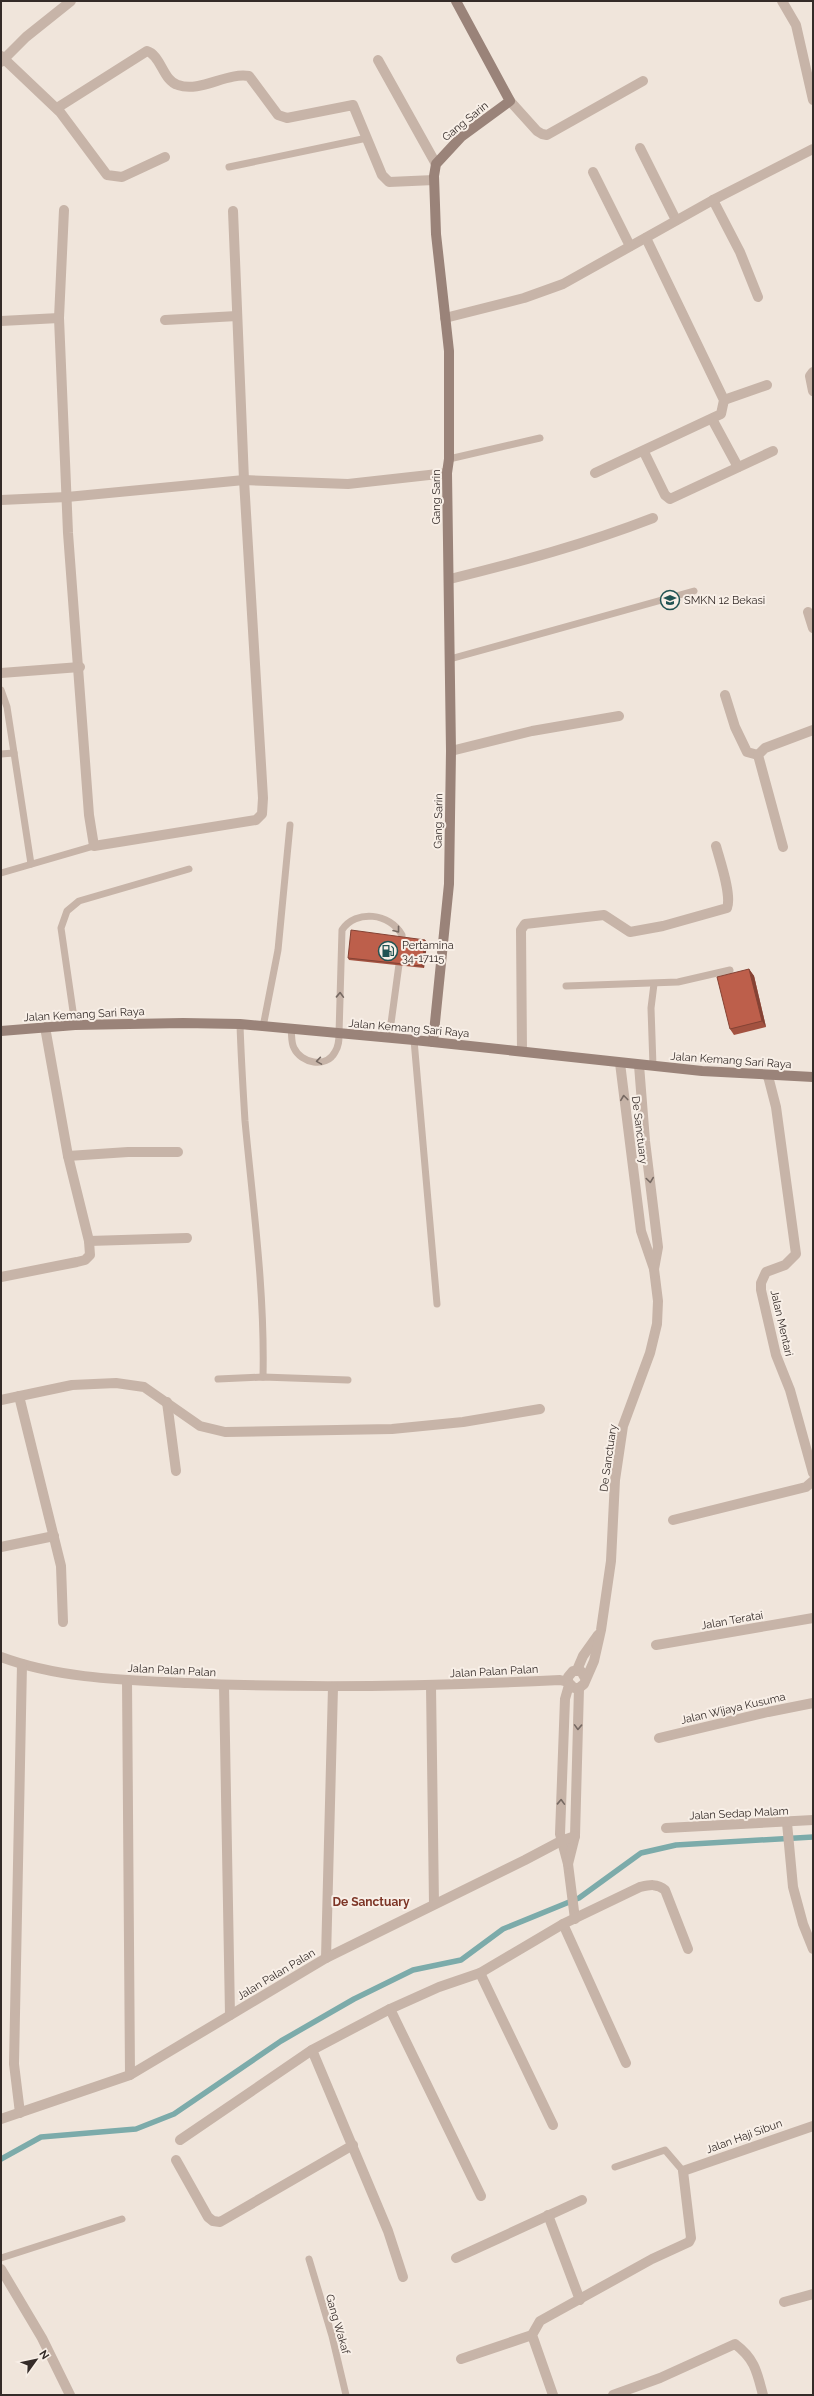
<svg xmlns="http://www.w3.org/2000/svg" width="814" height="2396" viewBox="0 0 814 2396" font-family="Raleway,sans-serif">
<style>
.lines{fill:none;stroke-linecap:round;stroke-linejoin:round}
.stream{stroke:#7cabaa;stroke-width:5.5}
.lane{stroke:#c7b4a8;stroke-width:7}
.street{stroke:#c7b4a8;stroke-width:10}
.secondary{stroke:#9a8379;stroke-width:10}
.wall{fill:#a35240}
.shaded-wall{fill:#844234}
.building{fill:#bd5f4b;stroke:#844234}
.oneway{stroke:#766962}
.labels{text-anchor:middle;stroke-width:4;stroke-linejoin:round;paint-order:stroke}
.street-label{font-size:11px;fill:#342b28;stroke:#f8efe7}
.poi-label{font-size:11px;fill:#342b28;stroke:#f8efe7;text-anchor:start}
.neighbourhood-label{font-size:12px;font-weight:bold;fill:#7d3526;stroke:#f8efe7}
</style>
<rect width="100%" height="100%" fill="#f0e5db"/>
<g class="lines">
<path class="stream" d="M1,2159l40,-22 95,-8 38,-15 107,-73 73,-42 59,-29 48,-10 42,-31 76,-31 62,-45 35,-8 137,-8"/>
<g class="lane">
<path d="M229,167l138,-29"/>
<path d="M449,459l91,-21"/>
<path d="M450,659l244,-68"/>
<path d="M1,690l6,17 24,157"/>
<path d="M1,754l13,-1"/>
<path d="M1,873l93,-27"/>
<path d="M566,986l112,-4 52,-12"/>
<path d="M240,1024c1,32 3,65 5,97 8,85 20,170 18,256"/>
<path d="M75,1025l-14,-97 6,-17 12,-10 110,-32"/>
<path d="M263,1027l15,-77 12,-125"/>
<path d="M291,1029c1,6 0,14 3,19 7,15 32,21 41,4 4,-6 4,-12 4,-18l3,-104c14,-21 48,-17 60,5v12"/>
<path d="M389,1038l11,-81"/>
<path d="M414,1040l23,264"/>
<path d="M653,1066l-2,-58 3,-24"/>
<path d="M218,1379l45,-2 85,3"/>
<path d="M615,2167l50,-17 18,21"/>
<path d="M1,2258l121,-39"/>
<path d="M309,2259l23,77 14,59"/>
</g>
<g class="street">
<path d="M782,1l14,24 17,75"/>
<path d="M1,56l59,56 47,63 15,2 43,-20"/>
<path d="M378,60l58,104"/>
<path d="M1,62l25,-25 45,-36"/>
<path d="M510,101l27,30 5,3 5,1 96,-54"/>
<path d="M57,108l90,-57c14,4 16,30 31,34 22,8 49,-13 71,-9l29,39 9,3 66,-13 29,70 7,7 45,-2"/>
<path d="M640,148l36,72"/>
<path d="M593,172l37,74"/>
<path d="M713,200l27,52 18,45"/>
<path d="M64,210l-5,108 9,215 21,282 5,31 162,-26 6,-6 1,-16 -19,-318 -11,-269"/>
<path d="M445,318l79,-20 39,-14 150,-84 100,-51"/>
<path d="M165,320l72,-4"/>
<path d="M1,321l58,-3"/>
<path d="M813,372l-3,4 3,15"/>
<path d="M724,400l43,-15"/>
<path d="M712,419l26,48"/>
<path d="M644,452l21,43 5,4 103,-48"/>
<path d="M595,473l126,-59 3,-14 -78,-162"/>
<path d="M1,500l66,-3 177,-17 104,4 99,-11"/>
<path d="M450,579c69,-17 136,-35 203,-61"/>
<path d="M808,612l5,16"/>
<path d="M1,673l79,-6"/>
<path d="M725,695l10,32 12,25 11,3"/>
<path d="M451,751l81,-20 87,-15"/>
<path d="M783,847l-25,-92 7,-7 48,-18"/>
<path d="M522,1051l-1,-121 4,-6 79,-9 26,17 33,-6 64,-18c5,-13 -7,-47 -11,-62"/>
<path d="M639,1065l6,76 13,106 -4,22"/>
<path d="M768,1076l8,31 20,147 -11,11 -19,7 -5,11v7l15,65 14,35 23,83"/>
<path d="M68,1156l60,-4h50"/>
<path d="M89,1241l98,-3"/>
<path d="M1,1277l76,-15 8,-2 5,-5 -1,-14 -21,-85 -23,-129"/>
<path d="M19,1396l42,170 2,56"/>
<path d="M1,1400l71,-15 44,-2 28,4 56,39 25,6 167,-3 71,-7 77,-13"/>
<path d="M167,1402l9,69"/>
<path d="M673,1520l133,-33 7,-6"/>
<path d="M1,1547l53,-11"/>
<path d="M656,1645l157,-27"/>
<path d="M1,1657c59,22 125,23 187,26 124,6 248,3 372,-3l8,2"/>
<path d="M577,1670l6,-14 15,-21"/>
<path d="M585,1678l-4,-7h-8l-5,6v5l6,6h5l5,-4 10,-23 7,-31 10,-69 4,-81 8,-54 27,-73 7,-29 1,-23 -4,-32 -13,-38 -21,-168"/>
<path d="M127,1680l3,395"/>
<path d="M224,1685l6,330"/>
<path d="M569,1685l-4,14 -5,135 8,30 7,55"/>
<path d="M431,1686l3,218"/>
<path d="M659,1738l109,-26 45,-9"/>
<path d="M787,1823l6,64 10,37 10,25"/>
<path d="M666,1828l147,-8"/>
<path d="M568,1864l7,-28 4,-148"/>
<path d="M563,1924l63,139"/>
<path d="M326,1958l7,-271"/>
<path d="M480,1973l73,152"/>
<path d="M390,2009l91,187"/>
<path d="M312,2050l76,181 15,46"/>
<path d="M20,2113l-6,-49 8,-400"/>
<path d="M1,2119l129,-44 196,-117 199,-98 36,-19 14,-5"/>
<path d="M180,2140l132,-90 78,-41 49,-22 41,-14 83,-49 77,-37c9,-2 17,-4 25,3l23,59"/>
<path d="M176,2160l32,57 5,4 7,1 133,-77"/>
<path d="M548,2215l32,85"/>
<path d="M456,2258l126,-58"/>
<path d="M1,2269l41,69 28,57"/>
<path d="M784,2302l29,-8"/>
<path d="M461,2359l71,-24"/>
<path d="M553,2395l-21,-60 8,-14 112,-62 37,-17 2,-4 -8,-67 130,-45"/>
<path d="M613,2395l47,-17 75,-34c20,15 22,28 28,51"/>
</g>
<g class="secondary">
<path d="M1,1031l74,-6 108,-2 57,1 174,16 288,31 111,6"/>
<path d="M433,1042l16,-158 2,-133 -4,-278 2,-14v-108l-13,-117 -2,-58 2,-12 25,-27 49,-36 -54,-100"/>
</g>
</g>
<g class="wall">
<path d="M425,940l2,3 -3,25 -75,-8 -1,-2z"/>
<path d="M749,969l5,7 12,51 -32,8 -4,-6z"/>
</g>
<g class="shaded-wall">
<path d="M425,940l2,3 -3,25 -2,-2z"/>
<path d="M749,969l5,7 12,51 -4,-6z"/>
</g>
<g class="building">
<path d="M351,930l74,10 -3,26 -74,-8z"/>
<path d="M749,969l13,52 -32,8 -13,-52z"/>
</g>
<defs><path id="oneway-chevron" d="M-2-3.5L2.5 0L-2 3.5" fill="none" stroke-width="1.6" stroke-linecap="round" stroke-linejoin="round"/></defs>
<g class="oneway">
<use href="#oneway-chevron" transform="translate(397 930) rotate(52)"/>
<use href="#oneway-chevron" transform="translate(340 995) rotate(-88)"/>
<use href="#oneway-chevron" transform="translate(319 1061) rotate(171)"/>
<use href="#oneway-chevron" transform="translate(624 1098) rotate(-97)"/>
<use href="#oneway-chevron" transform="translate(650 1180) rotate(82)"/>
<use href="#oneway-chevron" transform="translate(578 1727) rotate(92)"/>
<use href="#oneway-chevron" transform="translate(561 1802) rotate(-88)"/>
</g>
<defs>
<symbol id="school-ring" viewBox="-11 -11 22 22"><circle r="9.5" fill="#f8efe7" stroke="#205353" stroke-width="1.5"/><path d="M0-5L7-2L0 1L-7-2ZM-4 1L0 2.5L4 1V4Q0 6-4 4Z" fill="#205353"/></symbol>
<symbol id="fuel-ring" viewBox="-11 -11 22 22"><circle r="9.5" fill="#f8efe7" stroke="#205353" stroke-width="1.5"/><path d="M-5.5-6h7V0h2V4h1.3V-2.5L3-4.5l.8-.8L6-3V5H2.5V1h-1V6h-7ZM-4.2-4.7v3.2H.2V-4.7Z" fill="#205353"/></symbol>
</defs>
<g fill-rule="evenodd">
<use href="#school-ring" x="659" y="589" width="22" height="22"/>
<use href="#fuel-ring" x="377" y="940" width="22" height="22"/>
</g>
<g class="labels">
<g class="street-label">
<text transform="translate(465 121) rotate(-39)" y="4">Gang Sarin</text>
<text transform="translate(436 497) rotate(-90)" y="4">Gang Sarin</text>
<text transform="translate(438 821) rotate(-89)" y="4">Gang Sarin</text>
<text transform="translate(84 1014) rotate(-3)" y="4">Jalan Kemang Sari Raya</text>
<text transform="translate(409 1028) rotate(5)" y="4">Jalan Kemang Sari Raya</text>
<text transform="translate(731 1060) rotate(4)" y="4">Jalan Kemang Sari Raya</text>
<text transform="translate(640 1130) rotate(83)" y="4">De Sanctuary</text>
<text transform="translate(782 1323) rotate(77)" y="4">Jalan Mentari</text>
<text transform="translate(608 1458) rotate(-82)" y="4">De Sanctuary</text>
<text transform="translate(732 1620) rotate(-10)" y="4">Jalan Teratai</text>
<text transform="translate(172 1670) rotate(3)" y="4">Jalan Palan Palan</text>
<text transform="translate(494 1671) rotate(-3)" y="4">Jalan Palan Palan</text>
<text transform="translate(733 1708) rotate(-13)" y="4">Jalan Wijaya Kusuma</text>
<text transform="translate(739 1813) rotate(-3)" y="4">Jalan Sedap Malam</text>
<text transform="translate(276 1974) rotate(-31)" y="4">Jalan Palan Palan</text>
<text transform="translate(744 2136) rotate(-20)" y="4">Jalan Haji Sibun</text>
<text transform="translate(338 2324) rotate(74)" y="4">Gang Wakaf</text>
</g>
<g class="poi-label">
<text x="684" y="604">SMKN 12 Bekasi</text>
<text x="402" y="949">Pertamina<tspan x="402" dy="13">34-17115</tspan></text>
</g>
<g class="neighbourhood-label">
<text x="371" y="1906">De Sanctuary</text>
</g>
</g>
<rect width="814" height="2396" fill="none" stroke="#342b28" stroke-width="4"/>
<g transform="translate(36 2360) rotate(57)" stroke="#f8efe7" stroke-width="3" paint-order="stroke">
<path d="M0-3L7 15L0 10L-7 15Z" fill="#342b28"/>
<text y="-6" font-size="11" font-weight="bold" text-anchor="middle" fill="#342b28">N</text>
</g>
</svg>
